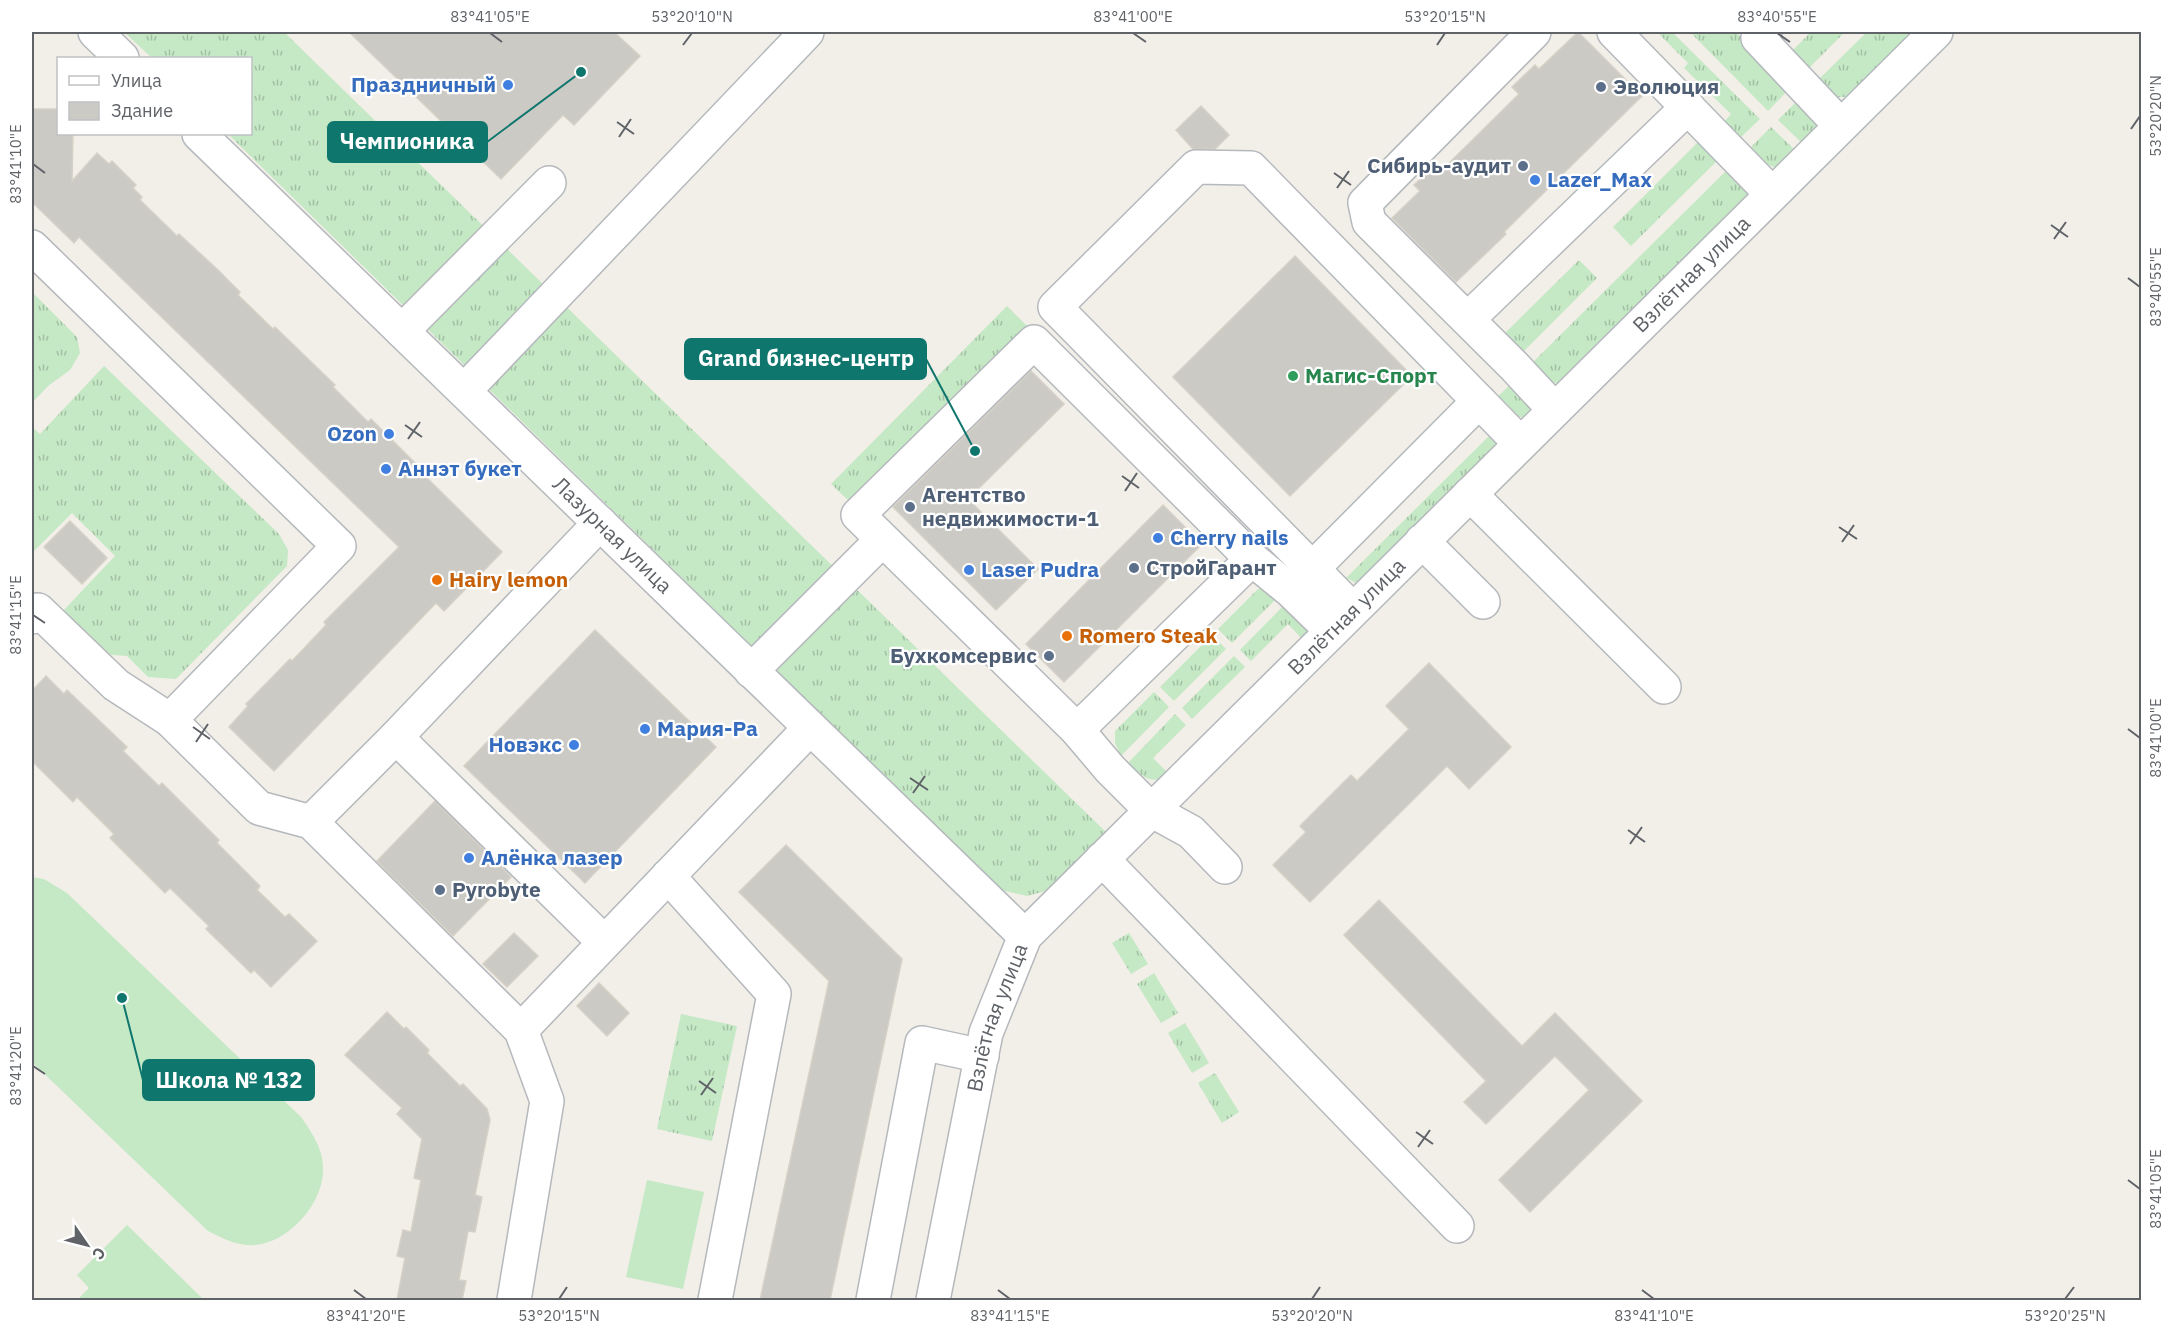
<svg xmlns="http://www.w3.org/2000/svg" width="2173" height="1332" viewBox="0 0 2173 1332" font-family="'IBM Plex Sans',sans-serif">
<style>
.grass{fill:url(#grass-tufts)}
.pitch{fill:#c5e8c5}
.building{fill:#cccac5;stroke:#d6d1c6;stroke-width:1.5}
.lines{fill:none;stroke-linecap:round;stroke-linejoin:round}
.minor-casing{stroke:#b5b8bc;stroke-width:36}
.minor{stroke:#fff;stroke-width:33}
.ticks{fill:none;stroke:#5f6368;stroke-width:2}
.shop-dot{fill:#3f7fe0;stroke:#fff;stroke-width:2}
.service-dot{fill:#5c6f8a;stroke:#fff;stroke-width:2}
.leisure-dot{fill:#2e9e5b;stroke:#fff;stroke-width:2}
.food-dot{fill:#e8710a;stroke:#fff;stroke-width:2}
.labels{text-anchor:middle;stroke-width:4.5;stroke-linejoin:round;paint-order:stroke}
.shop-label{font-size:21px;font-weight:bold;fill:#366cbe;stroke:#fff;text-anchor:start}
.service-label{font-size:21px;font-weight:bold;fill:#4e5e75;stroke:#fff;text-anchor:start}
.street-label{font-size:21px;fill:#5f6368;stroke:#fff}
.leisure-label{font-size:21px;font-weight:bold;fill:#27864d;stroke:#fff;text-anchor:start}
.food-label{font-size:21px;font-weight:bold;fill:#c56008;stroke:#fff;text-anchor:start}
.leader{fill:none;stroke:#0f766e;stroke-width:2}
.callout-dot{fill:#0f766e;stroke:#fff;stroke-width:2}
.callout{fill:#0f766e;stroke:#0f766e;stroke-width:2}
.callout-label{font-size:22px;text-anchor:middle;font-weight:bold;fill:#fff}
.neatline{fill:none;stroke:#5f6368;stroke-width:2}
.ticks-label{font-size:15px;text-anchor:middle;fill:#5f6368}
</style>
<defs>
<pattern id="grass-tufts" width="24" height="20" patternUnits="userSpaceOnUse" patternTransform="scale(1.5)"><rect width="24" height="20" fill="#c5e8c5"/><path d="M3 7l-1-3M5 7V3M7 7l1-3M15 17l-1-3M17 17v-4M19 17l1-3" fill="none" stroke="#a3c0a4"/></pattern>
</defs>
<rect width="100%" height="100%" fill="#f1efe8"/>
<g class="grass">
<path d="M124,32h160l825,803 -52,53 -30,8 -26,-6 -773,-756h22v-76h-98z"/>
<path d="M1657,32h15l88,87 -20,19 -16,-16 7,-8 -47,-46 4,-5z"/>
<path d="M1690,32h46l55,55 -23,24z"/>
<path d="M1811,32h34l-37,37 -17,-17z"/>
<path d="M1867,32h52l-71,65h-14l-17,-16z"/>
<path d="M1801,97l18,26 -1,9 -12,15 -28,-27z"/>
<path d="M1771,127l28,27c-24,20 -29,15 -50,-5z"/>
<path d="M1701,139l18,20 -88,87 -18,-19z"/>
<path d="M1729,168l19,24 -1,11 -178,179c-21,4 -26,-4 -39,-17z"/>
<path d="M1579,260l18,18 -76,76 -18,-19z"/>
<path d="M32,292l45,45 3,16 -10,17 -22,16 -16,17z"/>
<path d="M1007,306l20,20 -176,177 -20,-19z"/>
<path d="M104,366l175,168 9,16 -1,16 -111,113 -28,-2 -21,-21 -27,-2 -37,-43 52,-55 -43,-43 -40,40v-126l8,7z"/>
<path d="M1512,383l18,20 1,14h-15l-20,-19z"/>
<path d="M1494,431l5,7 -1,13 -139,133 -13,-6z"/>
<path d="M1270,588l13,4 -51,51 -14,-14 40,-40z"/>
<path d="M1290,599l22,31 -6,13 -18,-19 -37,37 -11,-11z"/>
<path d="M1212,635l14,14 -52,52 -14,-14z"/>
<path d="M1234,656l11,11 -53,52 -10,-11z"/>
<path d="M1154,692l15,15 -48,49 -6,-13v-12z"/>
<path d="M1175,714l11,11 -33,33 19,19c-24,6 -27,2 -44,-14z"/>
<path d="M1129,933l19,31 -17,10 -19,-31z"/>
<path d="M1154,973l24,40 -17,10 -24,-39z"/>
<path d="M681,1014l56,12 -25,115 -55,-12z"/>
<path d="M1185,1023l24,40 -17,10 -24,-40z"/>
<path d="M1215,1073l24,39 -17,11 -24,-40z"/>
</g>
<g class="pitch">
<path d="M32,877l12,2 23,14 234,224c10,14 22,32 22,50 2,37 -38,81 -76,78 -14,-1 -27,-8 -39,-14l-176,-169z"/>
<path d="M647,1180l57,12 -21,97 -57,-12z"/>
<path d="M127,1225l77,75h-127l12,-12 -12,-13z"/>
</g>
<g class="building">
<path d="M349,32h265l26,24 -66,69 -11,-10 -62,64z"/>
<path d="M1578,32l64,64 -138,136 2,2 -50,48 -64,-64 28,-27 -6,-6 22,-21 6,6 77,-76 -7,-7 23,-22 4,4z"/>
<path d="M1201,106l28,29 -14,14h-22l-17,-19z"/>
<path d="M32,109h26v25h15l-1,47 25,-28 12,11 3,-3 24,24 -3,3 9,9 -2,3 37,36 2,-2 39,36 22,22 -2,3 35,34 2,-2 60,58 -2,2 35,35 3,-3 58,58 -1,2 74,73 -58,59 -8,-8 -162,168 -45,-44 19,-21 -2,-2 44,-45 2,2 34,-36 -2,-3 75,-75 -320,-310 -5,6 -42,-41z"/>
<path d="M1295,256l117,120 -122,120 -117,-119z"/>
<path d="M1031,371l33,33 -96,95 70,70 -42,41 -103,-103z"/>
<path d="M1163,505l39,39 -138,138 -38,-38z"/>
<path d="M70,521l37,37 -25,26 -38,-37z"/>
<path d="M595,630l121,117 -131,136 -121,-117z"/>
<path d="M1429,663l82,84 -42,42 -22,-23 -137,136 -37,-37 33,-33 -6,-6 51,-51 6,6 52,-52 -23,-23z"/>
<path d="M46,676l18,18 3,-4 60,57 -4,4 36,35 3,-3 57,57 -2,3 43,43 -3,4 28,27 4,-3 28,27 -46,46 -17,-17 -3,3 -45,-44 3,-3 -39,-38 -5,5 -55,-55 4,-4 -37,-37 -4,5 -41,-41v-70z"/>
<path d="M435,801l76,76 -58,59 -76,-75z"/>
<path d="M786,845l116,114 -72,341h-70l69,-319 -90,-89z"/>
<path d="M1379,900l143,146 33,-33 87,88 -112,111 -31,-32 90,-90 -34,-34 -69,68 -22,-22 22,-21 -142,-146z"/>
<path d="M514,933l24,23 -31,31 -24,-23z"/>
<path d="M599,983l30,30 -22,23 -30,-30z"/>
<path d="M387,1012l17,17 2,-2 23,23 -2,3 33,33 3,-2 24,25 3,11 -15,75 7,2 -7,35 -7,-1 -9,49 7,1 -4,19h-65l8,-42 -8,-2 6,-26 8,2 10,-52 -7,-2 8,-39 -25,-25 5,-6 -57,-53z"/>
</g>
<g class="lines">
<defs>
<g id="minor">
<path d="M95,32l27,26"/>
<path d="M1534,32l-169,171 4,19 145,144 40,43"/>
<path d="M1614,32l158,162"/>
<path d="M1765,32l-7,6 83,88"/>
<path id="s1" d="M199,134l826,802"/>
<path d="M32,247l307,299 -169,174"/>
<path d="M1468,319l220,-212"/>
<path d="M402,331l147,-148"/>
<path d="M464,391l343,-359"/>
<path d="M1470,494l194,193"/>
<path d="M1422,541l61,61"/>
<path d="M1312,569l167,-168"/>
<path d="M1353,610l-298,-303 141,-140 55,1 269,275"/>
<path d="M32,617l6,-7 78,75 54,35 89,88 52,14 210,208 26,71 -33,199"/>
<path d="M751,671l131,-131"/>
<path d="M1077,730l175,-171"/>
<path d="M396,737l208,205"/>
<path d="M311,822l85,-85 204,-214"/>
<path d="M1102,859l355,367"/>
<path d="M1225,867l-34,-35 -40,-22 -41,-41 -33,-39 -219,-215 176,-173 218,217 39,32 41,40"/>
<path d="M668,876l106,118 -59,306"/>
<path d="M521,1030l289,-302"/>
<path d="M873,1300l49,-257 60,13"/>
<path id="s2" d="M933,1300l53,-267 39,-97 911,-904"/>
</g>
</defs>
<use href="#minor" class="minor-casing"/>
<use href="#minor" class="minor"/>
</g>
<path class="ticks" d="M490,33l12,9M1133,33l13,9M1777,33l13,9M683,45l9,-12M1437,45l8,-12M617,122l17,12M2131,129l9,-13M619,137l12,-18M33,164l12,9M1334,173l17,12M1337,188l12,-17M2051,225l17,12M2054,239l12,-17M2128,278l12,9M405,425l17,12M408,439l12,-17M1122,476l17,12M1125,491l12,-18M1839,527l18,12M1842,542l12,-17M33,615l12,8M193,727l17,12M2128,729l12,9M196,742l12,-18M910,778l18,12M913,793l12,-17M1628,830l17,12M1630,844l12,-17M33,1066l12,8M699,1081l17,12M701,1095l12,-17M1416,1132l17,12M1418,1147l12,-17M2128,1180l12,9M354,1290l12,9M998,1290l12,9M1642,1290l12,9M559,1299l8,-12M1312,1299l8,-12M2065,1299l9,-12"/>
<g class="shop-dot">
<circle cx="508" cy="85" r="6"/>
<circle cx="1535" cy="180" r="6"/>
<circle cx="389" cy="434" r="6"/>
<circle cx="386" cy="469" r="6"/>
<circle cx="1158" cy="538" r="6"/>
<circle cx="969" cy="570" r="6"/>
<circle cx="645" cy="729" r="6"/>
<circle cx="574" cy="745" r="6"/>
<circle cx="469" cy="858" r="6"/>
</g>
<g class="service-dot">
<circle cx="1601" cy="87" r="6"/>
<circle cx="1523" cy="166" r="6"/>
<circle cx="910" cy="507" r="6"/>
<circle cx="1134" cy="568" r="6"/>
<circle cx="1049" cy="656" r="6"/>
<circle cx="440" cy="890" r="6"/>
</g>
<circle class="leisure-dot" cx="1293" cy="376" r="6"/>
<g class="food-dot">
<circle cx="437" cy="580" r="6"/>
<circle cx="1067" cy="636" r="6"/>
</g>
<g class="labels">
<g class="shop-label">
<text x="496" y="92" text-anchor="end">Праздничный</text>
<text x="1547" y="187">Lazer_Max</text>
<text x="377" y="441" text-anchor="end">Ozon</text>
<text x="398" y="476">Аннэт букет</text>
<text x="1170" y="545">Cherry nails</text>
<text x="981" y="577">Laser Pudra</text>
<text x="657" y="736">Мария-Ра</text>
<text x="562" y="752" text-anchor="end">Новэкс</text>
<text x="481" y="865">Алёнка лазер</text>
</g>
<g class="service-label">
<text x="1613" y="94">Эволюция</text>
<text x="1511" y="173" text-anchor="end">Сибирь-аудит</text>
<text x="922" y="502">Агентство<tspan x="922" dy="24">недвижимости-1</tspan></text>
<text x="1146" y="575">СтройГарант</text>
<text x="1037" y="663" text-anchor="end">Бухкомсервис</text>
<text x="452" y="897">Pyrobyte</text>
</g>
<g class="street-label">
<text dy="7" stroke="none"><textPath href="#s2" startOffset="1316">Взлётная улица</textPath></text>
<text dy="7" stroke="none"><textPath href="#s1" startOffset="576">Лазурная улица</textPath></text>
<text dy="7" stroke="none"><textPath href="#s2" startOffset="830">Взлётная улица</textPath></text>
<text dy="7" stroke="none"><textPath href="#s2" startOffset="290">Взлётная улица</textPath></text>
</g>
<g class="leisure-label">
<text x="1305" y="383">Магис-Спорт</text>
</g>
<g class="food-label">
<text x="449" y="587">Hairy lemon</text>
<text x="1079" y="643">Romero Steak</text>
</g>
</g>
<path class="leader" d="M581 72L487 142M975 451L926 359M122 998L143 1080"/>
<g class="callout-dot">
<circle cx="581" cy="72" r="6"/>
<circle cx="975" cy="451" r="6"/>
<circle cx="122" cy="998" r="6"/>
</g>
<g class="callout">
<rect x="328" y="122" width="159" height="40" rx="6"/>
<rect x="685" y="339" width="241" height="40" rx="6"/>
<rect x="143" y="1060" width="171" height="40" rx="6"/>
</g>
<g class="callout-label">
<text x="407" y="149">Чемпионика</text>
<text x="806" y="366">Grand бизнес-центр</text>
<text x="229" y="1088">Школа № 132</text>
</g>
<rect width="2173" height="1332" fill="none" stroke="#ffffff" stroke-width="66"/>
<rect x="57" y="57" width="195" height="78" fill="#ffffff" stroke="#bfc1c3" stroke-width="1.5"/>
<rect x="69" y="76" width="30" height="9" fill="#ffffff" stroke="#bfc1c3" stroke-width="1.5"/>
<text x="111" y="87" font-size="18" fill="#5f6368">Улица</text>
<rect x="69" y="102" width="30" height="18" fill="#cccac5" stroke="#bfc1c3" stroke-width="1.5"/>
<text x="111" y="117" font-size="18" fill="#5f6368">Здание</text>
<g transform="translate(87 1245) rotate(125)" stroke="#ffffff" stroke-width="4.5" paint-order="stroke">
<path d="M0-4.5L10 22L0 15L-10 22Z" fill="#5f6368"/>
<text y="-9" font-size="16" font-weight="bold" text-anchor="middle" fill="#5f6368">С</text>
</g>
<rect x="33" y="33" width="2107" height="1266" class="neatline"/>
<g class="ticks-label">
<text x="490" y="22">83°41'05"E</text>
<text x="692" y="22">53°20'10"N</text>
<text x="1133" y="22">83°41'00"E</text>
<text x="1445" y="22">53°20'15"N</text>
<text x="1777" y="22">83°40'55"E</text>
<text transform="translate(2156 116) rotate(-90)" y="5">53°20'20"N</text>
<text transform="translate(16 164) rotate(-90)" y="5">83°41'10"E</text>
<text transform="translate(2156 287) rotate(-90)" y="5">83°40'55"E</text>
<text transform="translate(16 615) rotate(-90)" y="5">83°41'15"E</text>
<text transform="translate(2156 738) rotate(-90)" y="5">83°41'00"E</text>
<text transform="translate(16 1066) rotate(-90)" y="5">83°41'20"E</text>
<text transform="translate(2156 1189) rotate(-90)" y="5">83°41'05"E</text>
<text x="366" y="1321">83°41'20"E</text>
<text x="559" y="1321">53°20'15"N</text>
<text x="1010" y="1321">83°41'15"E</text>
<text x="1312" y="1321">53°20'20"N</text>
<text x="1654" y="1321">83°41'10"E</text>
<text x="2065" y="1321">53°20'25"N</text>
</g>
</svg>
